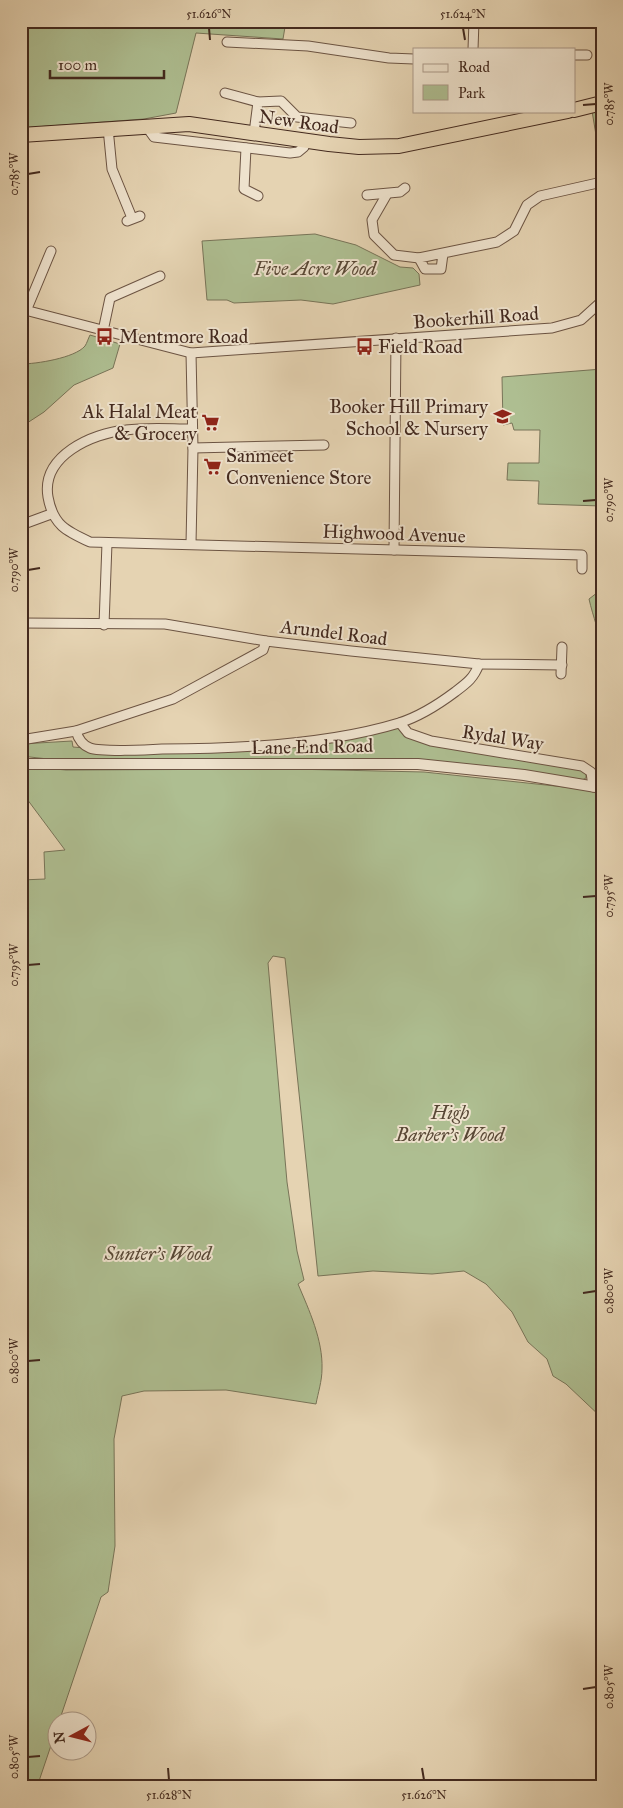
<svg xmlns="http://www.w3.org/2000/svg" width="623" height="1808" viewBox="0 0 623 1808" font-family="'IM FELL Great Primer',serif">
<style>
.green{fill:#aebe91;stroke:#787458}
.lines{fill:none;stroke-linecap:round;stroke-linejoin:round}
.minor-casing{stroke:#6c5443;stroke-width:11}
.tertiary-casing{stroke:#6c5443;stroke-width:12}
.trunk-casing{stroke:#43291e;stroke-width:16}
.minor{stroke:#eee2cd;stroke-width:9}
.tertiary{stroke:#eee2cd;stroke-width:10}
.trunk{stroke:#e5d3b2;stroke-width:14}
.ticks{fill:none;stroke:#43291e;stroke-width:2}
.labels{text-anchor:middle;stroke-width:4;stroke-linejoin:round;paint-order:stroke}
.street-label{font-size:19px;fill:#43291e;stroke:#eee2cd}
.park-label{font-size:19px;font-style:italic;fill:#584735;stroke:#eee2cd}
.poi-label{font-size:19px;fill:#43291e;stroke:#eee2cd;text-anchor:start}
.neatline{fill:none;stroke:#43291e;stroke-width:2}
.ticks-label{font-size:12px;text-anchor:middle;fill:#43291e}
</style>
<rect width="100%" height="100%" fill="#e5d3b2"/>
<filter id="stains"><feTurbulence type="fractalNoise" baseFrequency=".004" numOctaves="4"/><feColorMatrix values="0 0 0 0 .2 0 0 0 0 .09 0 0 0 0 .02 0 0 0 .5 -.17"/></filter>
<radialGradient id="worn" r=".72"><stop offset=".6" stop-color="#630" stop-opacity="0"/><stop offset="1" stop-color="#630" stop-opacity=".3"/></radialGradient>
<g class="green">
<path d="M21,21h265l-3,18 -87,-6 -20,80 -32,6 -123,9z"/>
<path d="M596,110l6,7v54l-10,-60z"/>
<path d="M315,234l41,11 44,22 13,1 6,6 1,11 -87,19 -32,-4 -67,3 -7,-3h-20l-5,-59z"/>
<path d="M90,335l30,9 -7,24 -39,17 -30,27 -23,15v-63c15,0 54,-6 64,-18 2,-3 3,-7 5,-11z"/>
<path d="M602,369v137l-64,-2 1,-23 -32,-1 1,-17h31l1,-33h-26l-2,-7 -9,2 -1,-48z"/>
<path d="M602,589v63c-2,-19 -9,-35 -13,-53z"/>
<path d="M395,726l9,6 175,35 7,5v6l-4,2c-167,-29 -338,-18 -507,-18l-54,-6v-12l51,-3 1,6 37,3 81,2z"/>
<path d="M21,766l45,4 224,-1 134,3 178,19v627l-36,-34 -13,-8 -6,-17 -19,-17 -16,-30 -26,-28 -22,-13 -32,3 -59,-3 -55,5 -33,-318 -12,-2 -5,7 19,219 10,69 7,29 -6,4c11,26 25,56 24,85 0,12 -4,24 -6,35l-90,-14 -82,1 -22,5 -8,43 1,107 -7,46 -7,5 -64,190h-16v-907l24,-1 -1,-27 21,-2 -44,-59z"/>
</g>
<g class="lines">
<defs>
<g id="minor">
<path d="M600,21l2,4"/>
<path d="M227,42l81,4 81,12 25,1"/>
<path d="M473,49l1,-28"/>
<path d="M574,55h13"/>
<path d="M225,93l33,9"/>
<path d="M146,126l8,11 136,16 8,-1 6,-5 1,-6"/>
<path d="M108,128l4,41 20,49"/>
<path d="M254,133l4,-31 23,-1 16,16 54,6"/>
<path d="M246,148l-2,41 14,7"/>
<path d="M387,194l-15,26 2,15 20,20 25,3"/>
<path d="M367,195l33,-3 5,-4"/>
<path d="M127,221l13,-5"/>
<path d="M443,254l-2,15h-16l-6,-11 78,-16 17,-11 13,-26 13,-9 62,-14"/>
<path d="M21,309l170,44 361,-25 29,-8 21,-19"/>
<path d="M26,311l25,-60"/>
<path d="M103,331l7,-33 50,-22"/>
<path d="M191,353l2,95 -2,96"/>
<path d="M192,429c-21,0 -44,-2 -66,1 -34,3 -85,26 -78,67 5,28 18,34 42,45l492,13v14"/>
<path d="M193,448l131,-3"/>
<path d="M21,525l30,-11"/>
<path d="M394,550l2,-212"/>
<path d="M21,623l144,1 101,17 85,10 128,13 83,1"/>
<path d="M104,625l3,-82"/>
<path d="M561,674l1,-27"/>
<path d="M400,723l8,10 23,8 151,25 9,6 2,15"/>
<path d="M76,731c2,7 6,14 14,17 11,4 58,2 72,1 75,0 165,-4 237,-26 19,-6 40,-19 56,-31 12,-9 19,-14 24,-28"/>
<path d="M21,740l55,-9 97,-32 90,-49 3,-9"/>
</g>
<path id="tertiary" d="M21,764h397l106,11 78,13"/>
<g id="trunk">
<path d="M574,110l28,-7"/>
<path d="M21,135l168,-11 140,20 30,3 40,-1 169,-35"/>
</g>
</defs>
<use href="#minor" class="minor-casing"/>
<use href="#tertiary" class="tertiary-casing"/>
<use href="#trunk" class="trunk-casing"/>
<use href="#minor" class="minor"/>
<use href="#tertiary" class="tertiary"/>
<use href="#trunk" class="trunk"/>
</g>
<path class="ticks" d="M209,28l1,12M463,28l2,12M583,105l13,-1M28,174l12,-2M583,501l13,-1M28,570l12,-2M583,897l13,-1M28,965l12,-1M583,1293l13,-2M28,1361l12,-1M583,1689l13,-2M28,1757l12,-1M168,1768l1,12M422,1768l2,12"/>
<defs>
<symbol id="bus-bare" viewBox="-9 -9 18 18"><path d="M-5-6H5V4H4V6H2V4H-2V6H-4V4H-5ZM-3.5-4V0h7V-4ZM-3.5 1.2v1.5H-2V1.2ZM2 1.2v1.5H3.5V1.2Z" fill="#8f2418" stroke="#eee2cd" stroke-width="2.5" paint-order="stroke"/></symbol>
<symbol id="school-bare" viewBox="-9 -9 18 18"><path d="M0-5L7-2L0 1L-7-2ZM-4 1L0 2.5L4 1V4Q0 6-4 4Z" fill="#8f2418" stroke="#eee2cd" stroke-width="2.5" paint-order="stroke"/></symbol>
<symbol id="supermarket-bare" viewBox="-9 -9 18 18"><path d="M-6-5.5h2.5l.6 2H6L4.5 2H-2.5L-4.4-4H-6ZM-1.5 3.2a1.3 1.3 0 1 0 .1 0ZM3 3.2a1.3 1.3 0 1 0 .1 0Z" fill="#8f2418" stroke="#eee2cd" stroke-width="2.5" paint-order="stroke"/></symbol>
</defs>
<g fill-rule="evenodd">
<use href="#bus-bare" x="92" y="324" width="25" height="25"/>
<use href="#bus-bare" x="352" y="334" width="25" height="25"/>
<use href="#school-bare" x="490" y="404" width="25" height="25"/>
<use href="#supermarket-bare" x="198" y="410" width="25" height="25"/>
<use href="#supermarket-bare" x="200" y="454" width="25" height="25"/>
</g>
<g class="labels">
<g class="street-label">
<text transform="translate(299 121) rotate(8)" y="7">New Road</text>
<text transform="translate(476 317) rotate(-4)" y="7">Bookerhill Road</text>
<text transform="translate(394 533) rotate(2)" y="7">Highwood Avenue</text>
<text transform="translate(334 632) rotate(7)" y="7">Arundel Road</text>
<text transform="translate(503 737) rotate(9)" y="7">Rydal Way</text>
<text transform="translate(312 746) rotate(-1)" y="7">Lane End Road</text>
</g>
<g class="park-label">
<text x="315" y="275">Five Acre Wood</text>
<text x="450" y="1119">High<tspan x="450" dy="22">Barber's Wood</tspan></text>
<text x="158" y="1260">Sunter's Wood</text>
</g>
<g class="poi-label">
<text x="119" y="343">Mentmore Road</text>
<text x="378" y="353">Field Road</text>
<text x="488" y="413" text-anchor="end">Booker Hill Primary<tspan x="488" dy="22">School &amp; Nursery</tspan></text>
<text x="197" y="418" text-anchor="end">Ak Halal Meat<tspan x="197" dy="22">&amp; Grocery</tspan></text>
<text x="226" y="462">Sanmeet<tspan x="226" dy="22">Convenience Store</tspan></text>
</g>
</g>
<rect width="623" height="1808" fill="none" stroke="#e5d3b2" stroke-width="55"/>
<rect x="413" y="48" width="162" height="65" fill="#eee2cd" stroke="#aa9887"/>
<rect x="423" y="64" width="25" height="8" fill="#eee2cd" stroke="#aa9887"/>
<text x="458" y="72" font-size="15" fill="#43291e">Road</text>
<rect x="423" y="85" width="25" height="15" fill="#aebe91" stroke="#aa9887"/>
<text x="458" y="98" font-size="15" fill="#43291e">Park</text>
<g transform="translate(72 1736) rotate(263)"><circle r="24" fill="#eee2cd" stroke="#aa9887"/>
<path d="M0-4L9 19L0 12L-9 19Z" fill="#8f2418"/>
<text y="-8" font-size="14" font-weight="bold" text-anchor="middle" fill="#43291e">N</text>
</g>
<path d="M50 70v8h114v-8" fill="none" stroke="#43291e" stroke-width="2.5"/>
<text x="58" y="70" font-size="15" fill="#43291e" stroke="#eee2cd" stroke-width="4" paint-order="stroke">100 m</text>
<rect x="28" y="28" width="568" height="1752" class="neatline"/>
<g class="ticks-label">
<text x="209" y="18">51.626°N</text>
<text x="463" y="18">51.624°N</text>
<text transform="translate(609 104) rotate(-90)" y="4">0.785°W</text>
<text transform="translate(14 174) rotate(-90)" y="4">0.785°W</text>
<text transform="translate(609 500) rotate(-90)" y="4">0.790°W</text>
<text transform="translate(14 570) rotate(-90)" y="4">0.790°W</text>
<text transform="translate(609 896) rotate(-90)" y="4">0.795°W</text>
<text transform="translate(14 965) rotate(-90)" y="4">0.795°W</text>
<text transform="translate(609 1291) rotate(-90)" y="4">0.800°W</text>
<text transform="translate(14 1361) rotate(-90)" y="4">0.800°W</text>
<text transform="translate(609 1687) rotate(-90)" y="4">0.805°W</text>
<text transform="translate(14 1757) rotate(-90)" y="4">0.805°W</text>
<text x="169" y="1799">51.628°N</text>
<text x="424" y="1799">51.626°N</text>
</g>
<rect width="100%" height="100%" filter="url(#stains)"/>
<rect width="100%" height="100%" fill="url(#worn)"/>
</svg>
